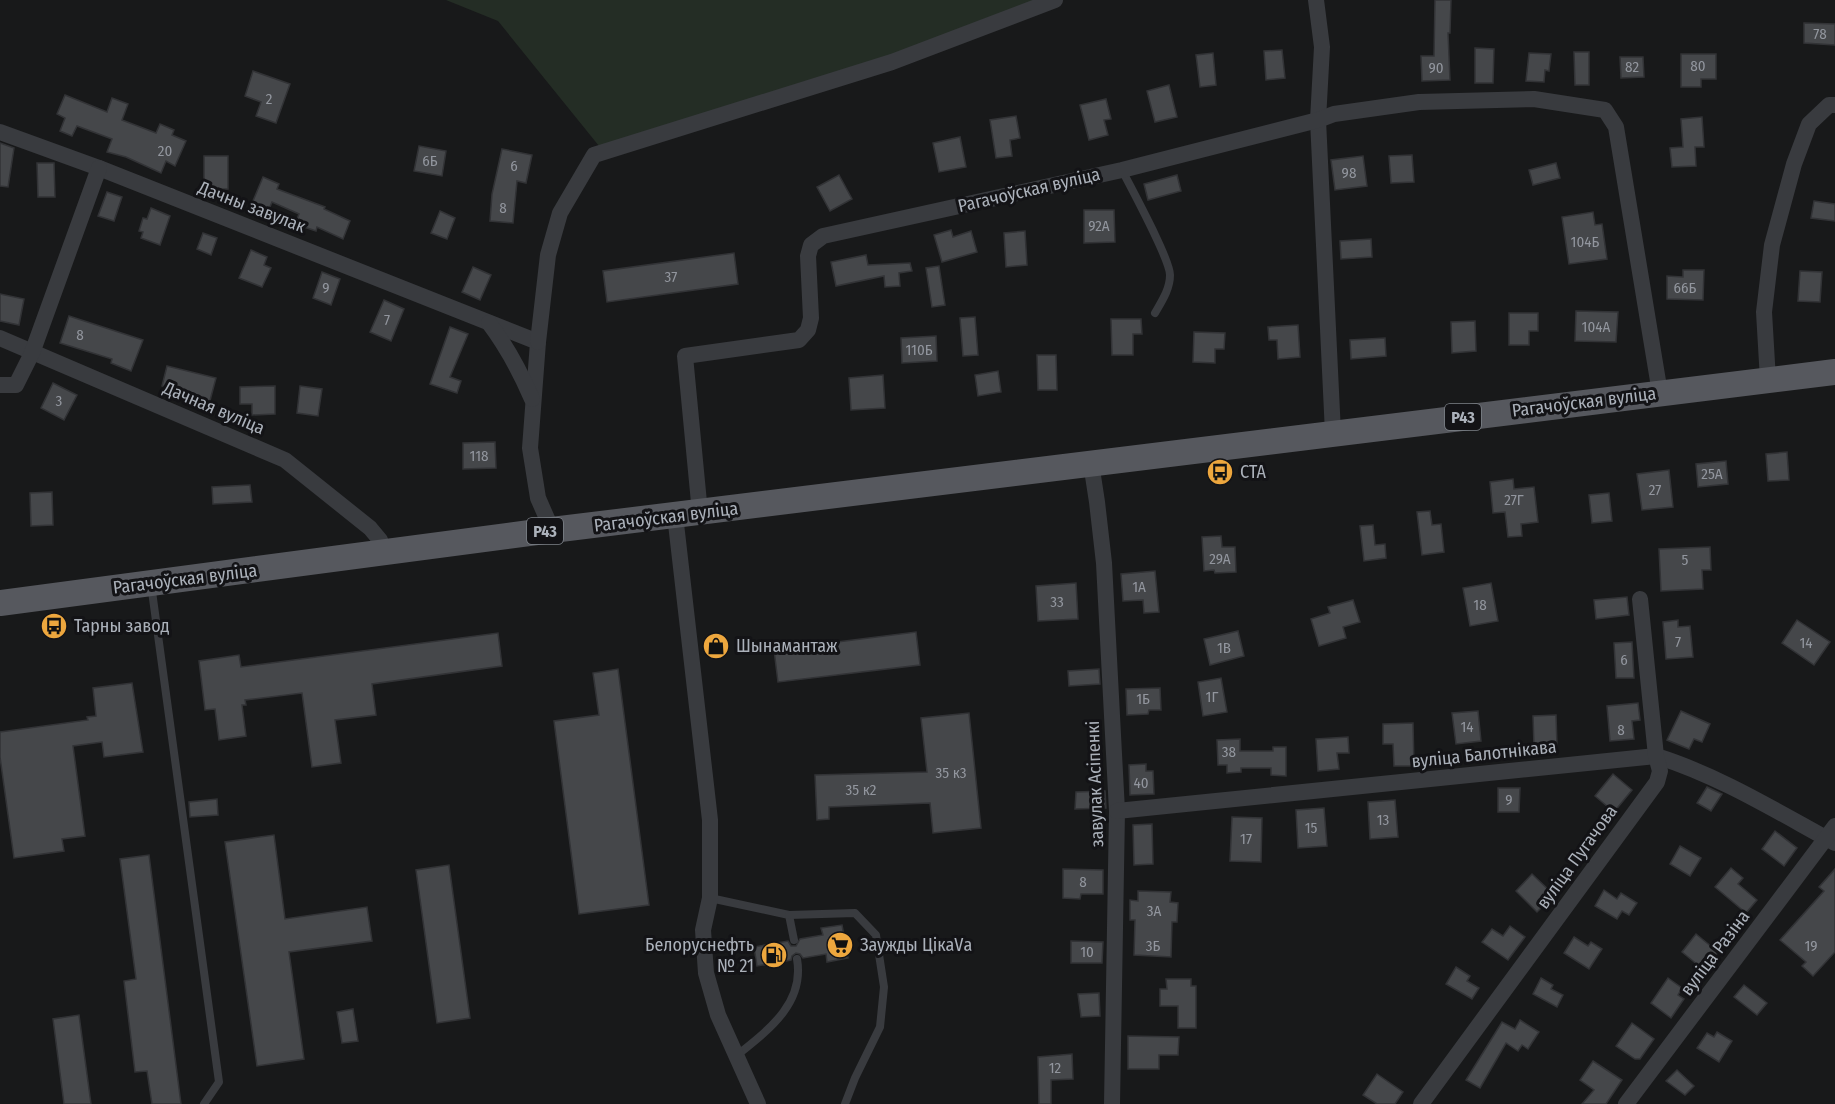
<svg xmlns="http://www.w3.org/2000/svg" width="1835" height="1104" viewBox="0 0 1835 1104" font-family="'Fira Sans Condensed',sans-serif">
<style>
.green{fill:#242d25}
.building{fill:#45474a;stroke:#323336;stroke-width:1.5}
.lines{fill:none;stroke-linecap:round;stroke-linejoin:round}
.lane{stroke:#393b3f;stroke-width:8}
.street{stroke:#393b3f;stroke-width:16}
.primary{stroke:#56585e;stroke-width:26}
.labels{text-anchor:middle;stroke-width:6;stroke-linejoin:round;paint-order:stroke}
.number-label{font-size:15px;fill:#92969e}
.shield{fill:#131316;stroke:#7d8289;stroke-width:1.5}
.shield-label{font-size:16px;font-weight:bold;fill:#abb1ba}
.street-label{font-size:18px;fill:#abb1ba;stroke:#131316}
.poi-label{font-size:18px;fill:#abb1ba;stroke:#131316;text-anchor:start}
</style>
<rect width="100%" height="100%" fill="#18191a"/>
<path class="green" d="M446,0h597l-155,60 -289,86 -101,-125z"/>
<g class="building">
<path d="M1435,0h16l-1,33h-2l2,47 -28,1 -1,-25h13z"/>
<path d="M1804,23l31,1v21l-31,-2z"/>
<path d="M1475,48l19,1 -1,34h-18z"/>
<path d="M1282,50l3,28 -19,2 -2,-29z"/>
<path d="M1574,52h15v33h-14z"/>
<path d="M1213,53l3,32 -16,2 -4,-32z"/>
<path d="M1529,53l22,1 -2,17 -4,-1 -1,12 -18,-1z"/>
<path d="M1681,54h35v25h-15v8h-20z"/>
<path d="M1620,57h23l1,20 -23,1z"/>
<path d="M253,71l37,13 -14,39 -20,-7 5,-14 -16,-6z"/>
<path d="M1169,85l8,32 -22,5 -8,-31z"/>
<path d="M65,95l42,17 5,-14 16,6 -6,16 34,13 4,-9 14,6 -2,5 14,6 -11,25 -9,-5 -5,12 -35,-16 -19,-5 5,-13 -35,-13 -5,10 -12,-5 5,-13 -8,-4z"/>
<path d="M1106,99l5,20 -7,1 4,15 -19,5 -9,-35z"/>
<path d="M1016,116l4,22 -10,2 2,16 -16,2 -6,-38z"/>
<path d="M1702,117l2,30h-9l1,19 -24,1 -2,-19 13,-1 -2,-28z"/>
<path d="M960,137l6,30 -27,5 -6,-29z"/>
<path d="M0,143l14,5 -6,39 -8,-1z"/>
<path d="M419,146l27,5 -4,25 -28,-5z"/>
<path d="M502,149l30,6 -6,28 -9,-2 -4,42 -23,-2 2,-27z"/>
<path d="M1412,155l2,27 -23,1 -2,-27z"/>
<rect x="204" y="156" width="24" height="33"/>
<path d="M1363,156l4,30 -32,4 -4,-30z"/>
<path d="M37,163h17l1,34h-17z"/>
<path d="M1556,163l4,15 -27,7 -4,-15z"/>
<path d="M839,175l13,24 -22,12 -13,-24z"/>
<path d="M1177,175l4,16 -33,9 -4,-16z"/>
<path d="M263,177l16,7 -2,5 48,18 -1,2 26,12 -7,18 -26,-12 -1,4 -21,-7 4,-10 -27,-12 -5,12 -17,-6z"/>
<path d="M107,192l15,5 -8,24 -16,-5z"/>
<path d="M1814,201l21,3v17l-24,-3z"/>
<path d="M151,208l19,8 -10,29 -19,-7 2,-6 -4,-1 4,-13 4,1z"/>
<path d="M1084,210h30l1,32 -31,1z"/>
<path d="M440,211l15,7 -8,21 -16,-6z"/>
<path d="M1593,212l2,13 7,-1 5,35 -38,5 -7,-47z"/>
<path d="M951,230l2,7 18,-6 6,21 -35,10 -8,-27z"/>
<path d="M1025,231l2,34 -21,2 -2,-34z"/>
<path d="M203,233l14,5 -6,17 -14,-6z"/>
<path d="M1371,239l1,18 -31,2 -1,-18z"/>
<path d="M251,250l16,7 -3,8 7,3 -9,19 -23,-9z"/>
<path d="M734,253l4,31 -131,18 -4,-31z"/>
<path d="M866,255l2,10 42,-2 2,8 -13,2 1,13 -15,1 -1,-11 -48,10 -5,-24z"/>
<path d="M939,266l6,39 -13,2 -6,-39z"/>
<path d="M473,267l18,8 -11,25 -18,-8z"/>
<path d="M1683,270h21l-1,30 -36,-1v-23l16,1z"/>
<path d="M1800,271l22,1 -2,30 -22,-1z"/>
<path d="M322,272l18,7 -9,26 -18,-7z"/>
<path d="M0,294l24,5 -5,26 -19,-4z"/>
<path d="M384,300l20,9 -13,32 -21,-9z"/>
<path d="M1576,311l42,1 -2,30 -41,-1z"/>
<path d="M1509,313h29v18h-9v14h-20z"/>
<path d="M69,316l74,24 -12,31 -20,-8 1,-4 -52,-16z"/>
<path d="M975,317l3,38 -15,1 -3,-38z"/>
<path d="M1111,319h30l1,15h-9v21h-21z"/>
<path d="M1475,321l1,30 -24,2 -1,-31z"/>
<path d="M1298,325l2,32 -22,2 -1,-19h-8l-1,-13z"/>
<path d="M450,327l18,7 -18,43 11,4 -4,12 -27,-9z"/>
<path d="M1194,332l31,1 -1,16h-9v14l-22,-1z"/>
<path d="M936,336l1,25 -35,2 -1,-25z"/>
<path d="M1385,338l1,18 -35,3 -1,-19z"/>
<path d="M1037,355h19l1,35h-19z"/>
<path d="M167,366l49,12 -8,30 -21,-6 3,-10 -28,-6z"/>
<path d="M998,371l3,21 -23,4 -3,-21z"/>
<path d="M883,375l2,33 -34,2 -2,-32z"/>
<path d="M53,383l24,12 -13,25 -23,-12z"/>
<path d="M275,386v28l-23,1v-11h-12v-17z"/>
<path d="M300,386l22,3 -4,27 -21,-3z"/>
<path d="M495,442l1,26 -33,1v-26z"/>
<path d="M1787,452l2,28 -21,1 -2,-27z"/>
<path d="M1726,461l2,23 -30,3 -2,-23z"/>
<path d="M1669,470l4,37 -31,3 -5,-36z"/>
<path d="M1513,479l1,10 20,-2 4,35 -17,2 1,12 -14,1 -3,-25 -12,1 -3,-31z"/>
<path d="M250,485l2,17 -39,2 -1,-17z"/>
<path d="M52,492l1,33 -22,1 -1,-33z"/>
<path d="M1609,493l3,28 -20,2 -3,-28z"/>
<path d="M1430,511l2,14 9,-1 3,28 -22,3 -5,-43z"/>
<path d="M1373,525l2,20 10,-1 1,14 -22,3 -4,-35z"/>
<path d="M1221,536l1,11h13l1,25 -21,1 -1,-3 -10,1 -2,-34z"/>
<path d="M1710,547l1,23h-9l1,19 -42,2 -2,-42z"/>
<path d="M1155,571l4,41 -15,1 -1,-13 -20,1 -2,-27z"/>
<path d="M1076,583l2,36 -40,2 -2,-35z"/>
<path d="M1491,583l7,38 -28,5 -7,-38z"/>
<path d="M1627,597l2,18 -33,4 -2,-19z"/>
<path d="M1353,600l7,22 -17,5 3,11 -27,8 -8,-27 19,-6 -2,-6z"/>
<path d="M1678,620v7l12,-1 3,31 -27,2 -3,-37z"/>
<path d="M1797,620l33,22 -16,23 -32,-22z"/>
<path d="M1238,631l6,25 -34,9 -6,-26z"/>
<path d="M916,632l4,33 -142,17 -4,-32z"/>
<path d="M498,633l4,33 -130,18 4,31 -41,5 6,43 -29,4 -10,-74 -57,7 1,5h-4l4,31 -27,4 -4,-31 -10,1 -6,-49 40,-6 2,12z"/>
<path d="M1632,642l2,36h-18l-2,-35z"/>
<path d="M618,669l31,236 -70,9 -25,-193 45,-6 -6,-42z"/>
<path d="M1099,669l1,15 -31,2 -1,-15z"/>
<path d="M1221,678l6,34 -24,4 -5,-34z"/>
<path d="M132,683l11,69 -39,5 -2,-15 -29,4 12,90 -23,3 2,12 -50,7 -14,-101v-25l88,-12 -1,-3 9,-1 -3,-28z"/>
<path d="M1160,688l1,22h-12l-1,4 -21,1 -1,-26z"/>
<path d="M1638,703l2,17 -8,1 2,18 -24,2 -3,-35z"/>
<path d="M1478,711l3,30 -25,3 -4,-31z"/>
<path d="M1681,711l29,13 -8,18 -8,-3 -5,10 -22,-9z"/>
<path d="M969,713l12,115 -48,5 -3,-30 -101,4v12l-12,1 -2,-45 112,-3 -6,-54z"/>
<path d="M1556,715l1,31 -23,1 -1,-31z"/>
<path d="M1413,723l1,43h-20l-1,-22h-10v-20z"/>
<path d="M1348,737l1,16h-12l2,16 -21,2 -2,-32z"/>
<path d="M1240,739v12h33v-4h13v29l-15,-1v-7h-30v4l-14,1v-8h-9l-1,-25z"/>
<path d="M1146,764v7h7l1,23 -24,1 -1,-30z"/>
<path d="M1613,774l19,16 -18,22 -19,-16z"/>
<path d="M1707,787l15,7 -11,17 -14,-8z"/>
<path d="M1498,788h22l-1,24h-21z"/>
<path d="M1105,791l1,17 -31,1 1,-17z"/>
<path d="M217,799l1,16 -28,2 -1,-15z"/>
<path d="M1395,800l3,37 -28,2 -2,-37z"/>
<path d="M1324,808l3,38 -29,2 -2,-38z"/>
<path d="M1232,817l30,1 -1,44 -31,-1z"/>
<path d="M1152,824l1,40 -19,1 -1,-40z"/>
<path d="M1775,831l22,17 -13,18 -22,-17z"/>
<path d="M274,835l11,84 82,-12 5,34 -83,11 15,107 -47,7 -32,-224z"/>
<path d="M1680,846l21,12 -11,18 -20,-12z"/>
<path d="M149,855l32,249h-29l-5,-33 -12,1 -11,-91 12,-2 -16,-120z"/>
<path d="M449,865l21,153 -33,5 -21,-153z"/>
<path d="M1731,868l12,10 -5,6 19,16 -11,13 -31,-26z"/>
<path d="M1063,869l40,1v24h-22l-1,5 -17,-1z"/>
<path d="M1835,869v83l-22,24 -11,-10 4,-4 -26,-22 44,-49 -5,-4z"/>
<path d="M1532,874l22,21 -17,17 -21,-21z"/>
<path d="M1604,890l13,9 4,-6 16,10 -8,12 -7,-4 -5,8 -22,-13z"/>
<path d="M1138,891l33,1 -1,10 8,1 -1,19h-5l-1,35 -37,-2 1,-35h-5v-20l8,1z"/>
<path d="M842,925l6,33 -21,4 -1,-8 -23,4 -3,-4 -4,-1 -4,3 -1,4 -34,6 -3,-19 34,-6 3,5h5l4,-7 23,-4 -2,-7z"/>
<path d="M1510,926l15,11 -17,23 -26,-18 10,-13 11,7z"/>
<path d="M1696,934l22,18 -14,18 -22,-18z"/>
<path d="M1574,937l14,9 3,-4 11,7 -13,20 -25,-16z"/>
<path d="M1071,941l32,1 -1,21h-31z"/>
<path d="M1456,967l14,9 -3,5 12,7 -7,11 -26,-15z"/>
<path d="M1541,978l12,7 -2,4 12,6 -6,12 -24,-13z"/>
<path d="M1668,978l14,10 -4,7 6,4 -13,19 -20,-15z"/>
<path d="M1166,979h25v7h5v42h-18v-22h-18v-17h7z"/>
<path d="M1744,985l23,18 -10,12 -23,-18z"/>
<path d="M1099,993l1,23 -19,1 -3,-23z"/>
<path d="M353,1009l5,32 -16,2 -5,-31z"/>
<path d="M79,1015l12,89h-27l-11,-85z"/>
<path d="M1520,1020l19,12 -11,17 -6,-4 -4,6 -12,-8 -26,45 -14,-8 36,-58 13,7z"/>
<path d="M1632,1023l22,16 -14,20h-5l-19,-13z"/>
<path d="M1717,1032l15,9 -13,21 -22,-14 10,-15 7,4z"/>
<path d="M1128,1036l51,1 -1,18h-19v14h-31z"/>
<path d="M1072,1054l1,25 -22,1v24h-12l-1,-47z"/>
<path d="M1593,1061l29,19 -16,24h-24l12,-14 -14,-10z"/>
<path d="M1677,1070l17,16 -9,9 -19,-14z"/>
<path d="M1377,1074l26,18 -8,12h-18l-14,-9z"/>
</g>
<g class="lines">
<g class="lane">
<path d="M1122,170c9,18 48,89 48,105 0,14 -8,26 -15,38"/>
<path d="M151,584l68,498 -15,22"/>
<path d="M710,898l79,17 5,25"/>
<path d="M789,915l66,-2 21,22 8,52 -4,40 -25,51 -10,26"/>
<path d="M736,1056c31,-25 69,-52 61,-97"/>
</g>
<g class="street">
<path d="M1316,0l6,47 -4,73 15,313"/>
<path d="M0,132l99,36 439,174 -8,106 8,50 14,32"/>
<path d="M489,323c18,24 31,48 43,76"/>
<path d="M0,338l285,122 85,68 10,12 4,13"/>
<path d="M538,342l10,-87 12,-42 34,-58 298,-93 163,-62"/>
<path d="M1768,380l-4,-68 8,-67 22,-81 15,-40 20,-19h6"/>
<path d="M0,385h16l16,-32 67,-185"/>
<path d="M1091,463l6,39 7,61 13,248 -5,293"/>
<path d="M700,513l-15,-157 114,-16 9,-10 3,-12 -3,-62 3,-11 12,-9 299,-66 196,-50 16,-6 85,-12 115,-3 71,11 11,17 44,266"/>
<path d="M675,515l35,305v78l-7,32 3,43 12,42 40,89"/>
<path d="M1117,811l539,-55c64,20 120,55 179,87"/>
<path d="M1421,1104l236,-322 3,-11 -4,-15 -16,-157"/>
<path d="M1626,1104l209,-278"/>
</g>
<path class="primary" d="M0,603l552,-73 1283,-158"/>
</g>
<defs>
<symbol id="bus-disc" viewBox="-11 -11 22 22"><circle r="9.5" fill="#eda73e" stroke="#131316"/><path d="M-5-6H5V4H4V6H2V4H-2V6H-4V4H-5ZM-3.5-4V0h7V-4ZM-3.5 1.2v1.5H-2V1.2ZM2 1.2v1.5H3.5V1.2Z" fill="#111"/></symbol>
<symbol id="shop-disc" viewBox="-11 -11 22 22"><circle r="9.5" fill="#eda73e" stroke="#131316"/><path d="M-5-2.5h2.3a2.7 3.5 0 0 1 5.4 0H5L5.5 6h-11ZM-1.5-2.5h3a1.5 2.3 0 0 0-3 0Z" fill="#111"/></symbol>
<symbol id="supermarket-disc" viewBox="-11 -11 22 22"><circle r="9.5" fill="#eda73e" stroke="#131316"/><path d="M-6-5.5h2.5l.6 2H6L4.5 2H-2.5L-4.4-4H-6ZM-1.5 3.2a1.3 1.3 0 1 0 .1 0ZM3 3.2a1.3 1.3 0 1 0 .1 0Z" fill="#111"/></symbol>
<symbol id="fuel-disc" viewBox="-11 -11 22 22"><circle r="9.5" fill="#eda73e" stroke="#131316"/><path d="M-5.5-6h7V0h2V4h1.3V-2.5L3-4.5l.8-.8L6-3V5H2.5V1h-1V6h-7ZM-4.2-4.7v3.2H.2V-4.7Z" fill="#111"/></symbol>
</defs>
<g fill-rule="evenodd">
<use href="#bus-disc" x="1205" y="457" width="30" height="30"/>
<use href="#bus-disc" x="39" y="611" width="30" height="30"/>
<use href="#shop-disc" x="701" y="631" width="30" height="30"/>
<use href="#supermarket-disc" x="825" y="930" width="30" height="30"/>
<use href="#fuel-disc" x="759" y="940" width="30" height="30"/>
</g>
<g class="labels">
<g class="number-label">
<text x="1820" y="39">78</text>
<text x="1698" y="71">80</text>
<text x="1632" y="72">82</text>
<text x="1436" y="73">90</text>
<text x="269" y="104">2</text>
<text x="165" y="156">20</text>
<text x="430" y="166">6Б</text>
<text x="514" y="171">6</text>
<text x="1349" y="178">98</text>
<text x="503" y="213">8</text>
<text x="1099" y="231">92А</text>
<text x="1585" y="247">104Б</text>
<text x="671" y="282">37</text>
<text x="326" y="293">9</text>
<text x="1685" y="293">66Б</text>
<text x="387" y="325">7</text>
<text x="1596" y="332">104А</text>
<text x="80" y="340">8</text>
<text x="919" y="355">110Б</text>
<text x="59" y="406">3</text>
<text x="479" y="461">118</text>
<text x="1712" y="479">25А</text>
<text x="1655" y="495">27</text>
<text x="1514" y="505">27Г</text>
<text x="1220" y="564">29А</text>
<text x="1685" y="565">5</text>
<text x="1139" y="592">1А</text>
<text x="1057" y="607">33</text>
<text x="1480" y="610">18</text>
<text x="1678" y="647">7</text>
<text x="1806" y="648">14</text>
<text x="1224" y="653">1В</text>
<text x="1624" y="665">6</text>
<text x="1212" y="702">1Г</text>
<text x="1143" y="704">1Б</text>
<text x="1467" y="732">14</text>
<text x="1621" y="735">8</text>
<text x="1229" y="757">38</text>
<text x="951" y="778">35 к3</text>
<text x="1141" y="788">40</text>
<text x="861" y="795">35 к2</text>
<text x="1509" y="805">9</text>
<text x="1383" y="825">13</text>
<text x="1311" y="833">15</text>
<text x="1246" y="844">17</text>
<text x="1083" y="887">8</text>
<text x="1154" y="916">3А</text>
<text x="1153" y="951">3Б</text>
<text x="1811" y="951">19</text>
<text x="1087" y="957">10</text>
<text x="1055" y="1073">12</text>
</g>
<g class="shield">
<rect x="1445" y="404" width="36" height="26" rx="4.5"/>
<rect x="527" y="518" width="36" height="26" rx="4.5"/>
</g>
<g class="shield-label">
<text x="1463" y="423">Р43</text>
<text x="545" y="537">Р43</text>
</g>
<g class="street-label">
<text transform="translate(1029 190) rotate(-13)" y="6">Рагачоўская вуліца</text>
<text transform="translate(252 207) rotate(21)" y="6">Дачны завулак</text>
<text transform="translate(1584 402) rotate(-7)" y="6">Рагачоўская вуліца</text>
<text transform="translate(214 408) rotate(23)" y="6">Дачная вуліца</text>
<text transform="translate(666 517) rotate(-7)" y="6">Рагачоўская вуліца</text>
<text transform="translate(185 579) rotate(-7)" y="6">Рагачоўская вуліца</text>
<text transform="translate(1484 754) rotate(-6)" y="6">вуліца Балотнікава</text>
<text transform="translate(1095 784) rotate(-92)" y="6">завулак Асіпенкі</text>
<text transform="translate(1577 857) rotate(-54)" y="6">вуліца Пугачова</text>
<text transform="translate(1715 953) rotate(-53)" y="6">вуліца Разіна</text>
</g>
<g class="poi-label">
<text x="1240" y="478">СТА</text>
<text x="74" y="632">Тарны завод</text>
<text x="736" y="652">Шынамантаж</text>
<text x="754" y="951" text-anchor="end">Белоруснефть<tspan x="754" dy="21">№ 21</tspan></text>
<text x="860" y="951">Заужды ЦікаVа</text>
</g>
</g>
</svg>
